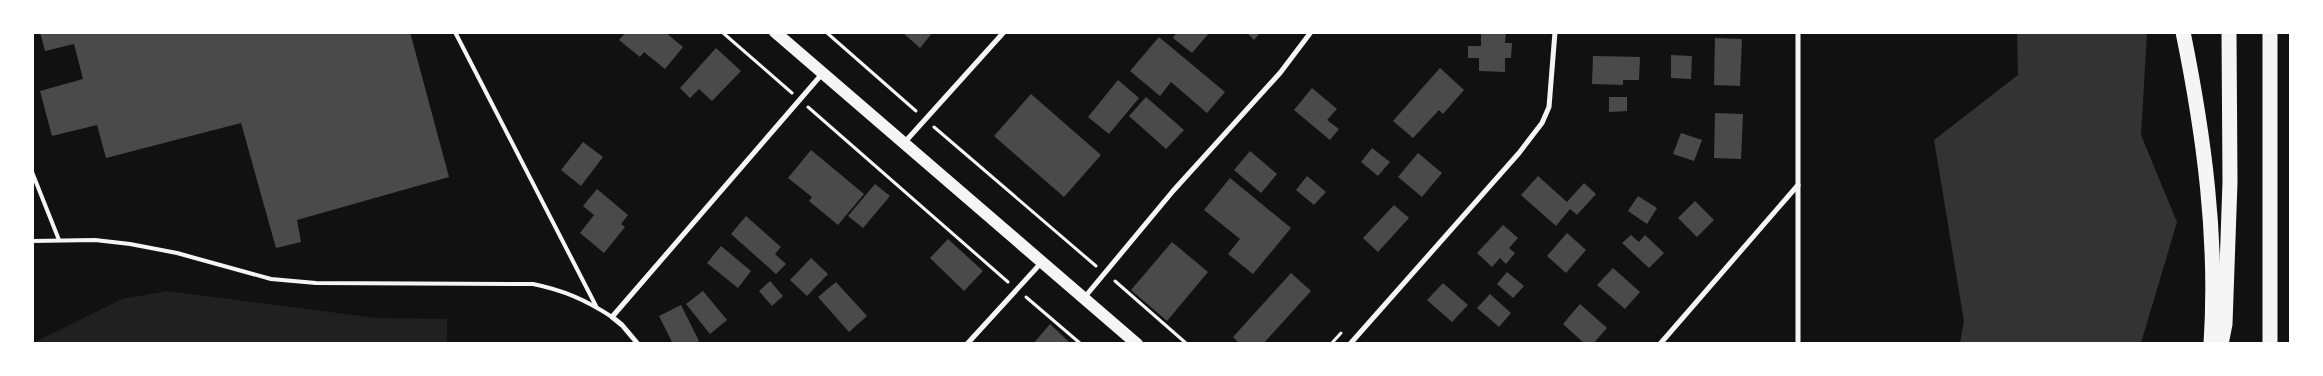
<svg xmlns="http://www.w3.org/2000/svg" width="2323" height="376" viewBox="0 0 2323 376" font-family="'Roboto Condensed',sans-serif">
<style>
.green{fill:#202020}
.water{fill:#333}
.building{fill:#4a4a4a}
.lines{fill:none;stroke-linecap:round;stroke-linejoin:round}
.path{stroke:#f5f5f5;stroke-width:3}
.service{stroke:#f5f5f5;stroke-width:4}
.minor{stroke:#f5f5f5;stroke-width:5}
.primary{stroke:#f5f5f5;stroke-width:12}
.motorway{stroke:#f5f5f5;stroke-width:15}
</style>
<rect width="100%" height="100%" fill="#111"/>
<path class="green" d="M167,291l210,27 70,1v24h-414l89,-44z"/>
<path class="water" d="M2017,33h130l-6,102 36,87 -36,121h-181l4,-22 -30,-181 84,-65z"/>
<g class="building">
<path d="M40,32h370l39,145 -152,43 4,22 -25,6 -35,-125 -135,35 -9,-33 -45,11 -12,-45 43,-12 -9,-35 -29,7z"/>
<path d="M626,32h39l18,15 -18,22 -21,-17 -4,5 -21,-17z"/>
<path d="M902,32h31l-13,16z"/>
<path d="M1177,32h33l-18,21 -19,-15z"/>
<path d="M1246,32h15l-7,8z"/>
<path d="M1481,32h25l-1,11h7l-1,15h-6v14l-26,-1v-13h-11v-12h13z"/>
<path d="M1159,37l66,55 -18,21 -36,-31 -11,14 -30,-25z"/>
<path d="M1715,38l27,1 -2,47 -26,-1z"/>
<path d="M716,48l25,23 -29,30 -13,-12 -9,9 -10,-10z"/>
<path d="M1671,55l21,1 -1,23 -20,-1z"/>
<path d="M1593,56l47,1 -1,23h-16v5l-31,-1z"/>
<path d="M1440,68l24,22 -21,24 -4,-4 -26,28 -20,-17z"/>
<path d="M1118,80l21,18 -30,36 -21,-17z"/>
<path d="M1312,88l25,21 -10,11 12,9 -9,11 -36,-30z"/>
<path d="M1031,94l70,61 -37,42 -70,-61z"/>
<path d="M1146,97l38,33 -18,19 -37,-33z"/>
<path d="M1609,97h18v14l-18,1z"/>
<path d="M1715,113l28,1 -2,45 -27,-1z"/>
<path d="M1681,133l21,7 -8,21 -21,-7z"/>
<path d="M583,142l20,15 -22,29 -20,-16z"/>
<path d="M1372,148l18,14 -12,14 -17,-14z"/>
<path d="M811,150l53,44 -26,31 -29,-24 3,-4 -24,-19z"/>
<path d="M1250,151l27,23 -16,19 -27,-23z"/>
<path d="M1418,153l24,20 -20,24 -24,-20z"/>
<path d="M1307,176l19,16 -12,13 -18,-15z"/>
<path d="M1538,176l29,26 17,-19 12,11 -19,21 -7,-6 -14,17 -35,-31z"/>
<path d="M1230,178l61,50 -38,46 -25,-20 12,-15 -36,-29z"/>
<path d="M875,184l15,12 -27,32 -15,-12z"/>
<path d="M597,189l31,26 -7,9 4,3 -21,26 -24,-20 14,-18 -11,-9z"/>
<path d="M1638,196l19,12 -10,16 -19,-13z"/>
<path d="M1695,201l19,19 -17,17 -19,-19z"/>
<path d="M1394,205l15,13 -31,34 -15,-14z"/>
<path d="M746,216l35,31 -6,7 11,10 -10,10 -45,-40z"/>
<path d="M1503,225l15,13 -9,10 6,5 -9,11 -6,-6 -8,9 -15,-14z"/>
<path d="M1567,233l19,17 -20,23 -19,-17z"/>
<path d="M1631,235l8,7 6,-7 19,18 -15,15 -27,-25z"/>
<path d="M948,239l35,32 -19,20 -34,-33z"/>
<path d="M1172,242l36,30 -41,49 -36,-31z"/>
<path d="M721,246l30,25 -13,17 -31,-25z"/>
<path d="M811,258l17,16 -21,22 -17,-16z"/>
<path d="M1613,268l27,24 -15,17 -28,-24z"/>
<path d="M1507,272l17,14 -11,12 -16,-14z"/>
<path d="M1291,273l20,18 -48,53h-23l-7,-7z"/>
<path d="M770,281l13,15 -11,10 -13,-15z"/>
<path d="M836,282l31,34 -18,16 -31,-35z"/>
<path d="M1443,283l25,22 -16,17 -25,-22z"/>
<path d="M703,291l24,29 -17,14 -24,-30z"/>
<path d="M1490,294l21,19 -12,14 -22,-19z"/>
<path d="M1580,304l27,24 -14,16h-8l-22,-20z"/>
<path d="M681,305l18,36 -4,3h-22l-14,-28z"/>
<path d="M1050,324l21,20h-38z"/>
</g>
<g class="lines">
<g class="path">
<path d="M722,32l70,61"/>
<path d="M826,32l90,79"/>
<path d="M808,107l200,175"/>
<path d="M934,127l162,139"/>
<path d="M1115,281l72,63"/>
<path d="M1026,297l55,47"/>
<path d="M1331,344l10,-11"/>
</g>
<g class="service">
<path d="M455,32l141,274"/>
<path d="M32,172l27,68"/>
<path d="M32,241l63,-1 35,4 47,9 94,26 45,4 217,1c30,6 53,16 79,33"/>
</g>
<g class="minor">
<path d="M1798,32v312"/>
<path d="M904,143l100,-111"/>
<path d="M1084,298l89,-107 107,-118 31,-41"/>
<path d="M638,344l-16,-19 -10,-8 210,-243"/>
<path d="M967,344l74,-81"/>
<path d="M1350,344l169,-191 23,-30 7,-16 6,-75"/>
<path d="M1660,344l138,-159"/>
</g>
<path class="primary" d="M775,32l362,312"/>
<g class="motorway">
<path d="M2183,32c21,103 35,207 28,312"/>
<path d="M2221,344l4,-20 5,-142 -1,-150"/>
<path d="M2270,344v-312"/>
</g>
</g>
<rect width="2323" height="376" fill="none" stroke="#ffffff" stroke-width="68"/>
</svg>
